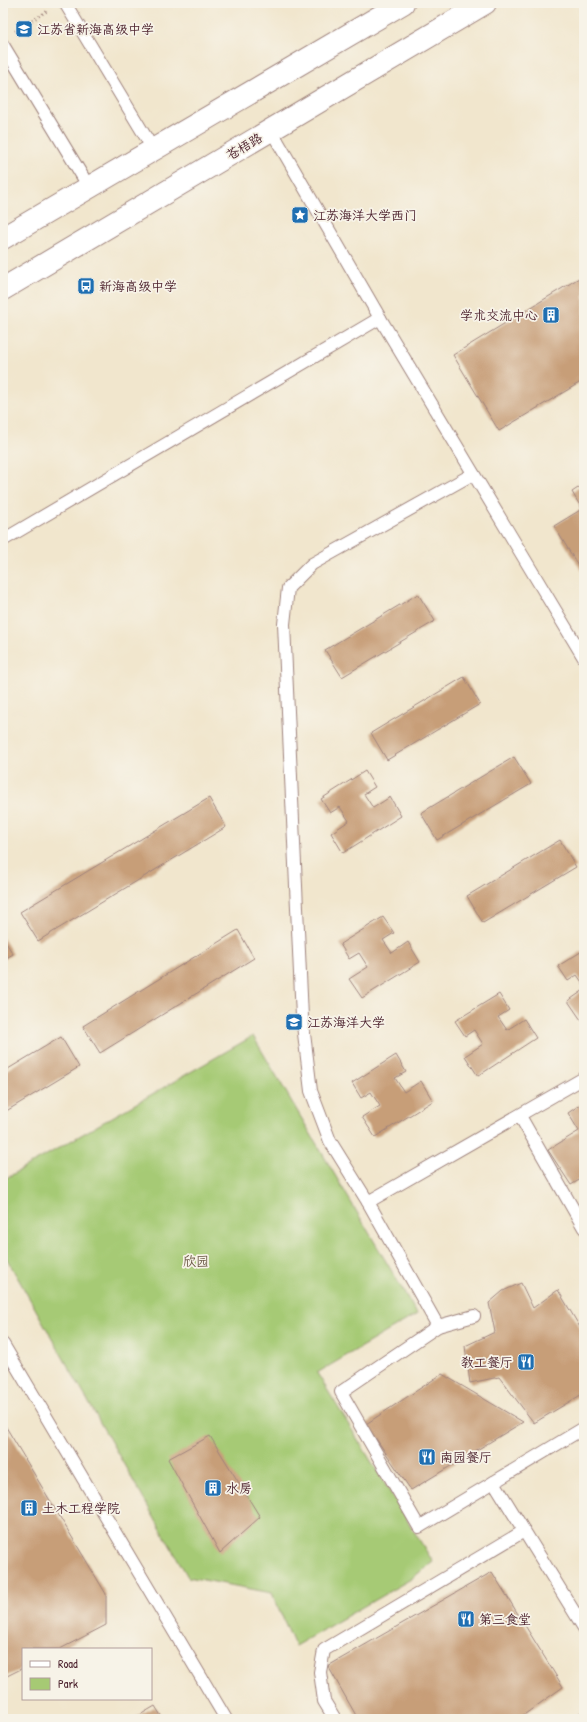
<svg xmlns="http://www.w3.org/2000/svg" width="587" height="1722" viewBox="0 0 587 1722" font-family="'Patrick Hand','LXGW WenKai TC',sans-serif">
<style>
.green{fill:#a6ca74;stroke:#787450}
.building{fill:#c79e78}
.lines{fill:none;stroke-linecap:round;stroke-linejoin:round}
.lane-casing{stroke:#9e827c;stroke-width:14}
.primary-casing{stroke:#9e827c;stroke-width:24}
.path{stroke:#9e827c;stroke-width:2.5;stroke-dasharray:1 3;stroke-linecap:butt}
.lane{stroke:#fff;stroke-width:12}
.primary{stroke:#fff;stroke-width:22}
.labels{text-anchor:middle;stroke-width:3.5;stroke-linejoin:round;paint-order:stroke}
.poi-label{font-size:13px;fill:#4a1f2b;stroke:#f7f3e8;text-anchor:start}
.street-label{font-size:13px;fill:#4a1f2b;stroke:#f7f3e8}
.park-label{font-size:13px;fill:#665241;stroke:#f7f3e8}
</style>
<rect width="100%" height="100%" fill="#f7f3e8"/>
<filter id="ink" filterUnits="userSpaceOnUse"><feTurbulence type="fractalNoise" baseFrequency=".025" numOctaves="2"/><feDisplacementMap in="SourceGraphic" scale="8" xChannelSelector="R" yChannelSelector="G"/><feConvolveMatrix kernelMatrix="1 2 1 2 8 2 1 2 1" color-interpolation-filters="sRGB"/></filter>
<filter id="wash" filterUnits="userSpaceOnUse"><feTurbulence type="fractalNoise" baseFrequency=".012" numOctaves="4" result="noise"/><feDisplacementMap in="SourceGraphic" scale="16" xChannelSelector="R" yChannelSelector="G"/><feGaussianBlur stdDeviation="0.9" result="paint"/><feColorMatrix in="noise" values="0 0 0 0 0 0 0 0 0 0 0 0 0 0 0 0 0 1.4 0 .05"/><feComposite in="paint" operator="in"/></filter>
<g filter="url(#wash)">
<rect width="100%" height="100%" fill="#f1e6cd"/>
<path class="green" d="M253,1036l164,278 -100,59 116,189 -22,17 -116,67 -23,-53 -84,-16 -185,-325v-72z"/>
<g id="blocks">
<g class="building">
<path d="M584,275v105l-85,51 -46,-76z"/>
<path d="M584,484v91l-30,-49 28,-17 -10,-17z"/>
<path d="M418,594l17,27 -93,56 -17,-27z"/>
<path d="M464,677l16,27 -93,56 -16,-27z"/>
<path d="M514,757l17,27 -94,56 -16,-27z"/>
<path d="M365,771l10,16 -11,7 9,14 17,-11 11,19 -58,37 -12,-20 18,-12 -9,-14 -10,6 -9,-14z"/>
<path d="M209,798l17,29 -188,114 -18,-29z"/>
<path d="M560,840l16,27 -93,56 -16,-27z"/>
<path d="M383,917l11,16 -11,7 9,13 16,-11 12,20 -58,36 -13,-19 19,-12 -9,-14 -10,6 -9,-15z"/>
<path d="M238,930l16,28 -154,95 -17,-27z"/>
<path d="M3,938l10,16 -10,6z"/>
<path d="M584,950v35l-7,-10 -9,6 -10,-15z"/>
<path d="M584,990v28l-3,2 -13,-19z"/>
<path d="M499,994l10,16 -11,7 9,13 17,-11 12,19 -58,38 -13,-20 18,-12 -9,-14 -9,6 -10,-15z"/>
<path d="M61,1037l18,30 -76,46v-41z"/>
<path d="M396,1055l10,17 -11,6 9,14 17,-11 12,20 -58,36 -13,-20 18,-11 -9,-14 -10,6 -9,-15z"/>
<path d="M584,1102v75l-13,8 -23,-35 31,-19 -11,-18z"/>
<path d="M521,1283l12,25 25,-18 26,44v59l-50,30 -35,-46 -29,6 -5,-37 30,-14 -6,-29 14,-12z"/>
<path d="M442,1374l81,48 -112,68 -45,-66z"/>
<path d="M3,1422l103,172v31l-46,24h-37v19l-20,10z"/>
<path d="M210,1436l50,81 -40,36 -52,-94z"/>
<path d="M492,1572l71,115 -45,32h-160l-30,-53z"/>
<path d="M155,1706l8,13h-30z"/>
</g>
</g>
</g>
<g filter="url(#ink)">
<use href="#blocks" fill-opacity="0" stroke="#9e827c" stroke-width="1"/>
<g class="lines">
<defs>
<g id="lane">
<path d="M65,3l88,146"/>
<path d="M3,45l86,142"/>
<path d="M271,130l109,188 204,340"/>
<path d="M3,540l377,-222"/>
<path d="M520,1116l64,112"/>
<path d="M368,1202l-38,-61 -19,-50 -9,-74 -18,-393 4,-36 24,-24 161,-90"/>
<path d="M474,1316l-36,10 -97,66 78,135 75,-45"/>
<path d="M438,1326l-70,-124 216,-124"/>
<path d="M3,1344l223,375"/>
<path d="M584,1428l-90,54 90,146"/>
<path d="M335,1719l-11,-18 -4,-29 4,-22 200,-119"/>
<path d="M583,1719l1,-1"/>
</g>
<g id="primary">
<path d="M3,238l400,-235"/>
<path d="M3,289l482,-286"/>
</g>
</defs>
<use href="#lane" class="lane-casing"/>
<use href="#primary" class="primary-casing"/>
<path class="path" d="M15,31l34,-21"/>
<use href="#lane" class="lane"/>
<use href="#primary" class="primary"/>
</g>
</g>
<defs>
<symbol id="school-square" viewBox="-11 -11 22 22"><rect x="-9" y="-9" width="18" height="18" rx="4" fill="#1f6fb2" stroke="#f7f3e8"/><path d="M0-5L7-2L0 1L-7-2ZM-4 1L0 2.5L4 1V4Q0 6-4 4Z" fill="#fff"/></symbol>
<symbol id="sight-square" viewBox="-11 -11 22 22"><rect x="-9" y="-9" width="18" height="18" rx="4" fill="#1f6fb2" stroke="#f7f3e8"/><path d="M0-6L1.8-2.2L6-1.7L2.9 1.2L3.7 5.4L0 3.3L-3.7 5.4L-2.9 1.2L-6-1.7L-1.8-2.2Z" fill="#fff"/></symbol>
<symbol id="bus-square" viewBox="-11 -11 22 22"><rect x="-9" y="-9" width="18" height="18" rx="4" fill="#1f6fb2" stroke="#f7f3e8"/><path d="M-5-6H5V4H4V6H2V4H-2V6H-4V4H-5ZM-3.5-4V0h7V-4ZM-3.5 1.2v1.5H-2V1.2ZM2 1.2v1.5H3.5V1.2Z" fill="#fff"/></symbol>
<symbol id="building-square" viewBox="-11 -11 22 22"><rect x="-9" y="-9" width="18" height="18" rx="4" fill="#1f6fb2" stroke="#f7f3e8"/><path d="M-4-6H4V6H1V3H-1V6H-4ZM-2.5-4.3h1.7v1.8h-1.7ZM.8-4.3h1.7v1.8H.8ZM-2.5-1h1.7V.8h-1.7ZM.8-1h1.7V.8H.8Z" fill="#fff"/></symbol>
<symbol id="university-square" viewBox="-11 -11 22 22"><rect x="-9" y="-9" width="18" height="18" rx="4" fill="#1f6fb2" stroke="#f7f3e8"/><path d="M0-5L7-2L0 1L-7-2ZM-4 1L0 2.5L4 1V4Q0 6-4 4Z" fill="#fff"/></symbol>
<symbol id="restaurant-square" viewBox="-11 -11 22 22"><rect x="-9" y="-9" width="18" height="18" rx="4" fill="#1f6fb2" stroke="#f7f3e8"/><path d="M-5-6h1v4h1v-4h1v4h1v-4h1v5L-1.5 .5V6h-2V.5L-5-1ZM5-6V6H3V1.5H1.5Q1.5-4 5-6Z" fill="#fff"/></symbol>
</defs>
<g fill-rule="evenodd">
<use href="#school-square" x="14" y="19" width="20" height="20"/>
<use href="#sight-square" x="290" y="205" width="20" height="20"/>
<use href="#bus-square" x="76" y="276" width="20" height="20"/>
<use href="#building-square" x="541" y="305" width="20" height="20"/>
<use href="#university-square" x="284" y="1012" width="20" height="20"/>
<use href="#restaurant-square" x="516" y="1352" width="20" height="20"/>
<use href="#restaurant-square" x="417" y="1447" width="20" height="20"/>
<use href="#building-square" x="203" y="1478" width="20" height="20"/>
<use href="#building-square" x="19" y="1498" width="20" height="20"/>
<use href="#restaurant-square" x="456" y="1609" width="20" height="20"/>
</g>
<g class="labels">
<g class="poi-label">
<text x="37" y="34">江苏省新海高级中学</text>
<text x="313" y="220">江苏海洋大学西门</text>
<text x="99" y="291">新海高级中学</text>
<text x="538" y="320" text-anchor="end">学术交流中心</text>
<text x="307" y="1027">江苏海洋大学</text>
<text x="513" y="1367" text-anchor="end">教工餐厅</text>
<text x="440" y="1462">南园餐厅</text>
<text x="226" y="1493">水房</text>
<text x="42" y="1513">土木工程学院</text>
<text x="479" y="1624">第三食堂</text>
</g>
<g class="street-label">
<text transform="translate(244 146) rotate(-31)" y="5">苍梧路</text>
</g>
<g class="park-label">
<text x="196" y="1266">欣园</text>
</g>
</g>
<rect width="587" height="1722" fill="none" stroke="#f7f3e8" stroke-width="16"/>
<rect x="22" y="1648" width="130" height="52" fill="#f7f3e8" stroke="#b29e9c"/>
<rect x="30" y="1661" width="20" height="6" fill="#ffffff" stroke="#b29e9c"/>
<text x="58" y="1668" font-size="12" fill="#4a1f2b">Road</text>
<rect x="30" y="1678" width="20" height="12" fill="#a6ca74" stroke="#b29e9c"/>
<text x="58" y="1688" font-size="12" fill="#4a1f2b">Park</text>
</svg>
